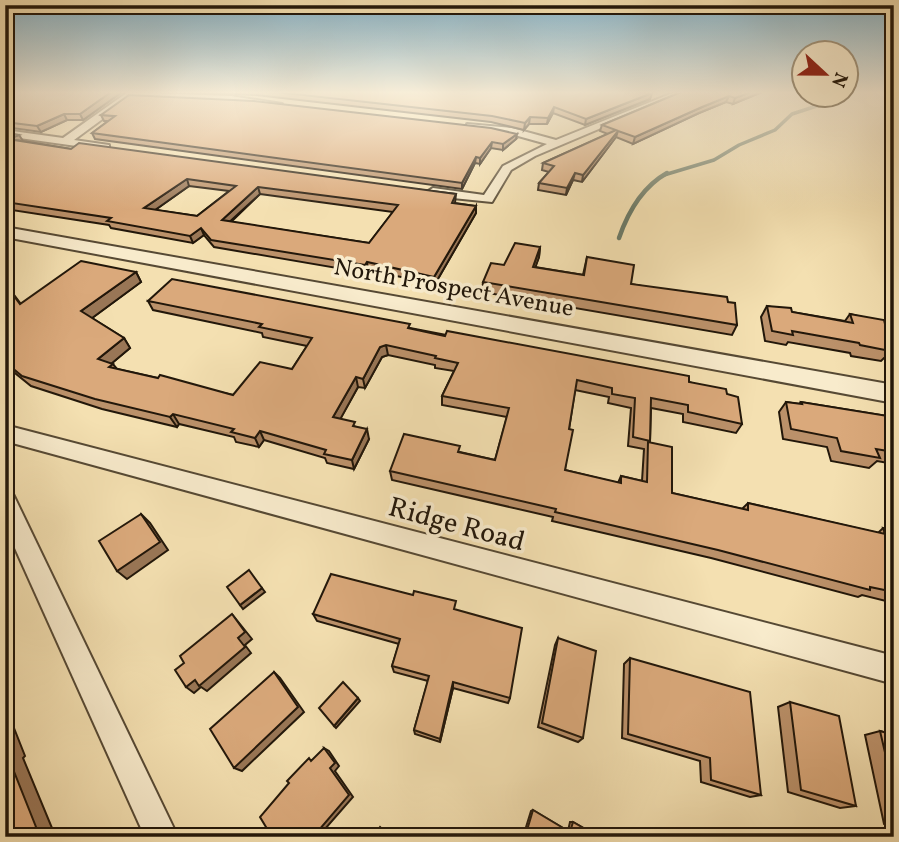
<svg xmlns="http://www.w3.org/2000/svg" width="899" height="842" viewBox="0 0 899 842" font-family="Vollkorn,serif">
<style>
.lines{fill:none;stroke-linecap:round;stroke-linejoin:round}
.stream-far1{stroke:#6c7b68;stroke-width:3.5}
.stream{stroke:#6c7b68;stroke-width:4.5}
.minor-casing{stroke:#564934;stroke-width:4}
.tertiary-casing{stroke:#564934;stroke-width:4}
.minor{fill:#f8ebcc;fill-rule:evenodd}
.tertiary{fill:#f8ebcc;fill-rule:evenodd}
.wall{fill:#bb916a;stroke:#22170a;stroke-width:2;fill-rule:evenodd}
.shaded-wall{fill:#997656;stroke:#22170a;stroke-width:2}
.building{fill:#daa97b;stroke:#22170a;stroke-width:2;fill-rule:evenodd}
.labels{text-anchor:middle;stroke-width:7;stroke-linejoin:round;paint-order:stroke}
.street-label{font-size:24px;fill:#22170a;stroke:#f8ebcc}
.near-street-label{font-size:28px;fill:#22170a;stroke:#f8ebcc}
</style>
<rect width="100%" height="100%" fill="#f4e0b1"/>
<filter id="stains"><feTurbulence type="fractalNoise" baseFrequency=".00286" numOctaves="4"/><feColorMatrix values="0 0 0 0 .2 0 0 0 0 .09 0 0 0 0 .02 0 0 0 .5 -.17"/></filter>
<radialGradient id="worn" r=".72"><stop offset=".6" stop-color="#630" stop-opacity="0"/><stop offset="1" stop-color="#630" stop-opacity=".3"/></radialGradient>
<g class="lines">
<path class="stream-far1" d="M664,175l50,-15 25,-15 36,-15 17,-16 34,-11 2,-9"/>
<path class="stream" d="M619,238c9,-26 23,-51 48,-65"/>
<defs>
<g id="minor">
<path d="M128,92l103,4 51,8 -5,3 -46,-5 -100,-4 -57,42 35,5v4l-4,1 -100,-14v-6l58,8z"/>
<path d="M675,92h11l-151,64 -24,14 -19,32 -59,-6 -6,-4 6,-4 51,7 19,-29 44,-22 -36,-10 -41,-5 -3,-1v-4l45,4 44,12z"/>
<path d="M5,425l889,231v28l-889,-243z"/>
<path d="M5,492l8,2 165,343h-33l-140,-311z"/>
</g>
<path id="tertiary" d="M5,227l889,158v18l-889,-166z"/>
</defs>
<use href="#minor" class="minor-casing"/>
<use href="#tertiary" class="tertiary-casing"/>
<use href="#minor" class="minor"/>
<use href="#tertiary" class="tertiary"/>
</g>
<g class="wall">
<path d="M5,92h117l-39,28h-16l-26,12 -36,-5z"/>
<path d="M184,92h456l12,1 -2,6 -65,26 -32,-12 -6,11h-18l-5,6 -33,-8 -235,-27z"/>
<path d="M681,92h81l-29,12 -7,-2 -27,11 -66,31 -17,-7 -34,45 -9,-2 -7,15 -28,-5 1,-7 10,-11 -7,-2 1,-7 65,-29 -8,-3 2,-6z"/>
<path d="M101,115l415,24 -13,11 -12,-2 -11,16 -5,-1 -13,26 -367,-50 -3,-6 16,-12h-4z"/>
<path d="M5,132l18,9 48,8 385,45 -1,9 21,3v7l-41,71 -67,-14 -2,3 -152,-26 -10,-12 -11,8 -82,-15 -2,-3 -104,-16zM189,186l40,5 -32,25 -42,-6zM260,194l133,18 -24,31 -138,-21z"/>
<path d="M540,247l-1,10 -4,10 48,8 4,-18 44,27 97,18 9,23 -5,10 -250,-43 1,-10 21,-17z"/>
<path d="M136,272l5,10 -49,36 32,20 6,10 -18,15 5,6 116,26 59,-26 15,-23 -44,-9 -1,-4 -109,-23 -5,-9 262,27 279,54 38,12 15,30 -6,9 -53,-11v-8l-32,-6 -1,34 22,51 70,16 6,-6 130,30 5,-5 11,3v72l-32,-8 -4,2 -147,-39 -159,-37 1,-4 -161,-37 -2,-9 70,-19 35,8 12,-43 -65,-12v-9l12,-25 -19,-3v-3l-47,-10 -6,2 -17,31 -7,-1 -18,32 16,8 13,12 -15,30 -27,-6 -2,-5 -61,-18 -5,7 -23,-5 -2,-5 -55,-13 -2,3 -75,-18 -71,-23 -26,-21v-82l16,21zM575,390l34,7 -1,6 23,5 -3,38 16,3 -2,32 -21,-5 -3,7 -53,-13 4,-41z"/>
<path d="M767,306l25,6 53,9 5,-7 44,12v34l-10,-2 -3,3 -30,-5 -1,-3 -62,-11 -2,3 -21,-4 -4,-24z"/>
<path d="M786,402l13,2 2,-2 93,15v47l-17,-3 -8,7 -38,-7 -4,-14 -44,-8 -4,-27z"/>
<path d="M455,610l55,88 -2,5 -55,-15 -13,54 -25,-8 -1,-4 14,-49 -34,-9 -2,-6 7,-22 -82,-23 -4,-7z"/>
<path d="M558,638l25,100 -5,4 -40,-15 17,-82z"/>
<path d="M630,658l131,137 -11,2 -49,-15 -1,-21 -78,-23 2,-74z"/>
<path d="M790,702l66,104 -16,2 -52,-16 -10,-85z"/>
<path d="M880,731l14,4v92l-10,-3 -19,-89z"/>
<path d="M533,810l35,21 2,-9h3l26,15h-76l8,-26z"/>
</g>
<g class="shaded-wall">
<path d="M111,92h11l-39,28 -3,-6z"/>
<path d="M751,92h11l-29,12 2,-6z"/>
<path d="M652,93l-2,6 -65,26 1,-6z"/>
<path d="M729,96l-3,6 -27,11 -66,31 2,-7 67,-30z"/>
<path d="M554,107l-1,6 -6,11 1,-6z"/>
<path d="M64,114l3,6 -26,12 -4,-6z"/>
<path d="M530,117l-1,7 -5,6 1,-7z"/>
<path d="M618,131l-2,6 -34,45 1,-7z"/>
<path d="M517,134l-1,5 -13,11v-6z"/>
<path d="M19,135l4,6 -15,-2z"/>
<path d="M492,142l-1,6 -11,16v-6z"/>
<path d="M476,157l-1,6 -13,26v-6z"/>
<path d="M575,173l-2,7 -7,15 1,-7z"/>
<path d="M187,179l2,7 -41,29 -4,-7z"/>
<path d="M258,187l2,7 -36,33 -2,-7z"/>
<path d="M476,206v7l-41,71 -1,-7z"/>
<path d="M201,228l3,7 -11,8 -3,-7z"/>
<path d="M540,247l-1,10 -7,20 1,-10z"/>
<path d="M367,262l1,8 -2,3 -1,-8z"/>
<path d="M136,272l5,10 -53,39 -7,-10z"/>
<path d="M124,338l6,10 -25,21 -7,-10z"/>
<path d="M386,345l2,10 -6,2 -17,31 -2,-9 17,-32z"/>
<path d="M356,377l2,10 -22,40 -3,-10z"/>
<path d="M173,414l6,10 -2,3 -7,-10z"/>
<path d="M367,429l2,10 -15,30 -2,-9z"/>
<path d="M260,431l4,9 -5,7 -4,-9z"/>
<path d="M141,514l9,9 18,27 -41,29 -10,-8z"/>
<path d="M262,588l3,4 -22,17 -3,-4z"/>
<path d="M232,614l20,25 -7,6 6,8 -44,38 -6,-4 -7,6 -8,-6 52,-49z"/>
<path d="M274,672l6,6 24,34 -62,59 -8,-3z"/>
<path d="M453,682v6l-13,54v-3z"/>
<path d="M358,698l2,3 -24,27 -2,-2z"/>
<path d="M5,721l7,2 13,33 -2,2 29,70 -10,9h-17l-18,-83z"/>
<path d="M324,748l5,3 10,15 -4,5 18,26 -35,40h-5l17,-69z"/>
</g>
<g class="building">
<path d="M5,92h106l-31,22h-16l-27,12 -32,-4z"/>
<path d="M276,92h364l12,1 -66,26 -32,-12 -6,11 -18,-1 -5,6 -33,-7z"/>
<path d="M681,92h70l-16,6 -6,-2 -27,11 -67,30 -17,-6 -35,44 -8,-2 -8,15 -28,-5 15,-17 -11,-3 73,-33 -14,-5z"/>
<path d="M129,95l125,6 237,27 26,6 -14,10 -11,-2 -12,16 -4,-1 -14,26 -370,-50 23,-17 -14,-1z"/>
<path d="M5,132l14,3 -11,4 63,10 8,-6 377,51 -4,9 24,3 -42,71 -67,-15 -2,3 -154,-25 -10,-12 -11,8 -83,-15 4,-3 -106,-16zM187,179l49,7 -39,30 -53,-8zM258,187l140,18 -29,38 -147,-23z"/>
<path d="M515,243l25,4 -7,20 51,8 3,-18 47,8 -3,19 96,13 1,5 7,1 2,22 -254,-43 8,-19 13,2z"/>
<path d="M81,261l55,11 -55,39 43,27 -26,21 15,5 -4,3 49,11 2,-3 73,20 27,-33 32,7 20,-31 -53,-11 3,-3 -114,-23 24,-22 238,45 -2,4 37,8 2,-5 242,45v6l37,7 1,5 11,3 4,27 -54,-12v-7l-37,-7 -1,43 -17,-4 2,-39 -23,-4v-6l-35,-8 -8,49 4,1 -8,40 56,13v-7l26,6 1,-40 24,5v46l76,17v-7l137,31 -2,-6 11,3v61l-24,-5v3l-152,-40 -163,-38 1,-3 -166,-38 14,-37 56,12 -2,6 37,8 14,-52 -67,-12 16,-33 -23,-5 1,-2 -50,-11 -6,2 -17,32 -7,-2 -23,40 22,5 -2,4 14,3 -15,31 -28,-6 2,-4 -66,-19 -5,7 -24,-6 3,-3 -61,-15 -3,3 -75,-18 -73,-23 -17,-14v-78l15,20z"/>
<path d="M767,306l24,2 1,4 61,11 -3,-9 34,6 1,4 9,2v22l-5,-1 1,4 -30,-6 -1,-2 -67,-12 1,4 -21,-4z"/>
<path d="M786,402l16,2 -1,-2 93,15v35l-18,-3 4,9 -39,-7 -4,-13 -46,-9z"/>
<path d="M141,514l19,28 -43,29 -18,-30z"/>
<path d="M249,570l13,18 -22,17 -13,-18z"/>
<path d="M331,574l82,21 1,-4 42,10 -2,8 68,19 -12,70 -57,-16 -13,57 -26,-9 15,-54 -37,-10 8,-27 -87,-25z"/>
<path d="M232,614l13,18 -7,6 7,9 -46,39 -4,-6 -9,7 -11,-17 9,-7 -4,-7z"/>
<path d="M558,638l38,13 -13,87 -41,-15z"/>
<path d="M630,658l120,34 11,103 -50,-15 -1,-22 -82,-24z"/>
<path d="M274,672l24,35 -64,61 -24,-39z"/>
<path d="M343,682l15,16 -24,28 -15,-18z"/>
<path d="M790,702l49,14 17,90 -55,-16z"/>
<path d="M880,731l14,4v56z"/>
<path d="M5,742l4,10 -2,2 29,73 -11,10h-20z"/>
<path d="M324,748l11,15 -5,5 19,27 -36,42h-41l-12,-20 29,-34 -2,-2 22,-23 2,3z"/>
<path d="M533,810l37,22 3,-10 26,15h-74z"/>
<path d="M380,827l9,10h-16z"/>
</g>
<linearGradient id="sky" x2="0" y2="1"><stop stop-color="#8ab8ce"/><stop offset="0.44" stop-color="#faf1dc"/><stop offset="1" stop-color="#faf1dc" stop-opacity="0"/></linearGradient>
<rect width="899" height="210" fill="url(#sky)"/>
<g class="labels">
<g class="street-label">
<text transform="translate(454 287) rotate(10)" y="8">North Prospect Avenue</text>
</g>
<g class="near-street-label">
<text transform="translate(457 523) rotate(15)" y="10">Ridge Road</text>
</g>
</g>
<rect width="899" height="842" fill="none" stroke="#f4e0b1" stroke-width="28"/>
<rect x="7" y="7" width="885" height="828" fill="none" stroke="#22170a" stroke-width="3.5"/>
<rect x="14" y="14" width="871" height="814" fill="none" stroke="#22170a" stroke-width="2"/>
<g transform="translate(825 74) rotate(112)"><circle r="33" fill="#f8ebcc" stroke="#a2967e" stroke-width="2"/>
<path d="M0-5L12 26L0 18L-12 26Z" fill="#8f2418"/>
<text y="-10" font-size="19" font-weight="bold" text-anchor="middle" fill="#22170a">N</text>
</g>
<rect width="100%" height="100%" filter="url(#stains)"/>
<rect width="100%" height="100%" fill="url(#worn)"/>
</svg>
